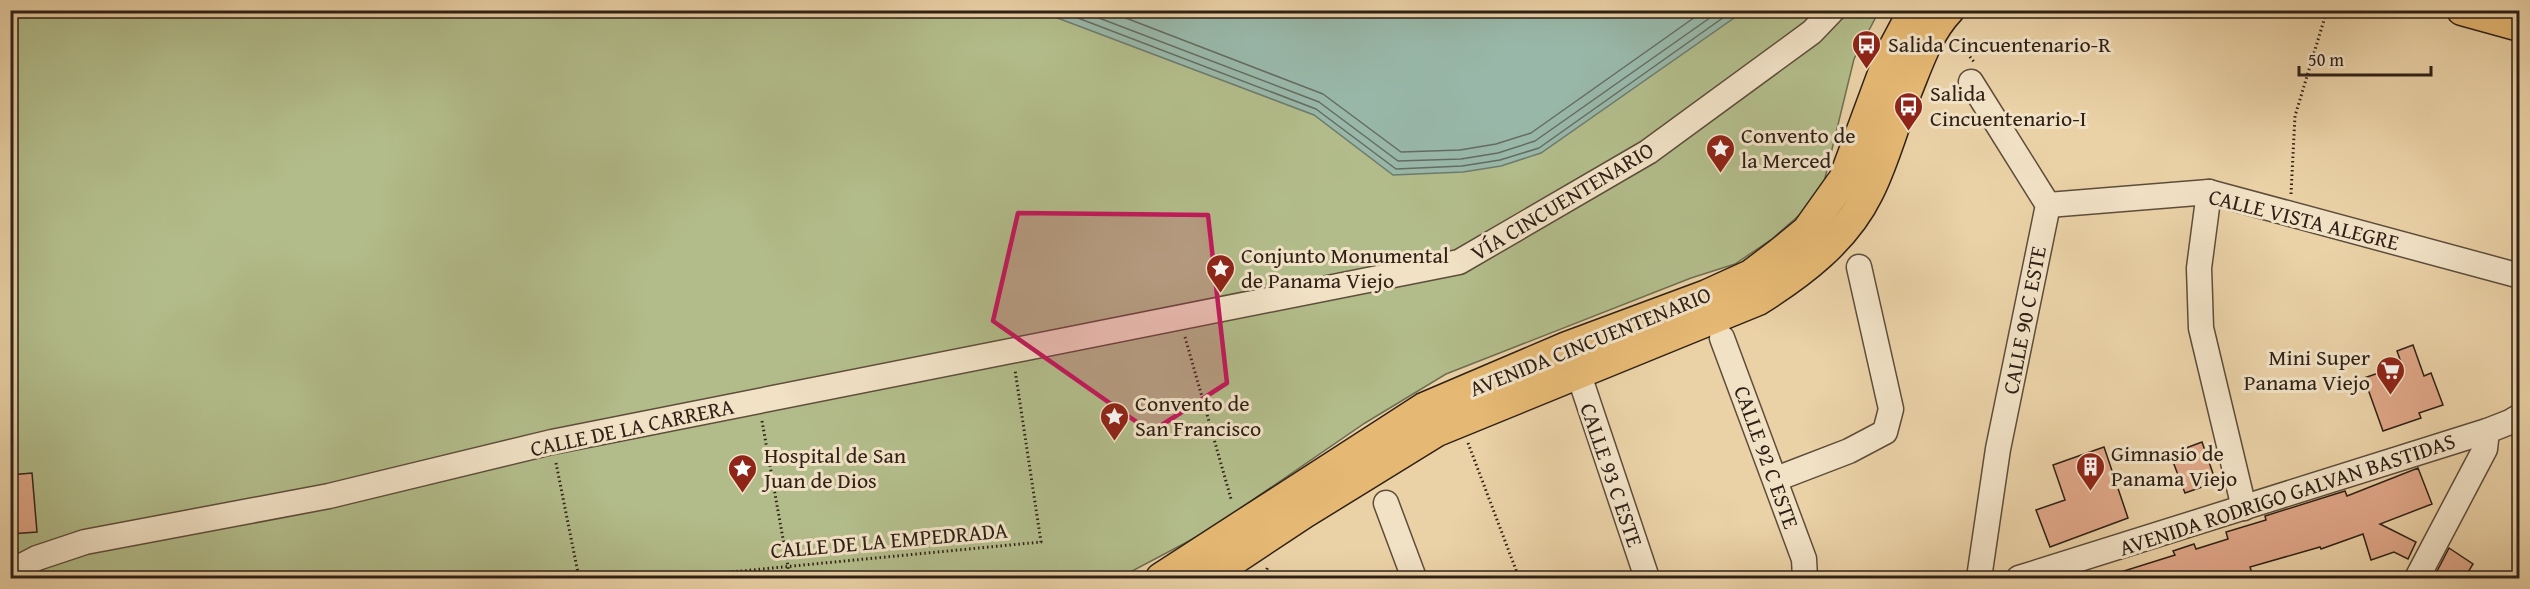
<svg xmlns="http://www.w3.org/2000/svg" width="2530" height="589" viewBox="0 0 2530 589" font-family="'Gentium Book Plus',serif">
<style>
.green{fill:#b2bc8a;stroke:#706e50;stroke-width:1.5}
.water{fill:#98b7a8;stroke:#6e7b6e;stroke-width:1.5}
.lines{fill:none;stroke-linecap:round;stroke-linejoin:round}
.shore{stroke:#646c60;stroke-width:1.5}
.building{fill:#e0a788;stroke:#2f2117;stroke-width:1.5}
.minor-casing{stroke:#5e4d3b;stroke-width:27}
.major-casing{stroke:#2f2117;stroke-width:33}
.path{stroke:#2f2117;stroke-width:3;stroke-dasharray:1.5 3;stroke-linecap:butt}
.minor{stroke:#f1e1c5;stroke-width:24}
.major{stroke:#e5b873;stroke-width:30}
.marked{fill:#c2185b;fill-opacity:0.2;stroke:#c2185b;stroke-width:4.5;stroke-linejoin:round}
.labels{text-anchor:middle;stroke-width:6;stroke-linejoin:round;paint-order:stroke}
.poi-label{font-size:22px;fill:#2f2117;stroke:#f1e1c5;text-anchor:start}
.street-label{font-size:22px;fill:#2f2117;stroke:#f1e1c5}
</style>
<rect width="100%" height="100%" fill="#ead1a6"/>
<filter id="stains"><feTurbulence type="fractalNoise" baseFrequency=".00333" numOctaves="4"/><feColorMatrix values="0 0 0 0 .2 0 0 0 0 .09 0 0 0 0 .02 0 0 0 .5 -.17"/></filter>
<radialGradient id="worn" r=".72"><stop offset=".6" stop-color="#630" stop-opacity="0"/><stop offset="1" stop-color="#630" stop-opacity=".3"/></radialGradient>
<path class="green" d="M10,11h1869l-25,48 -30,123 -19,28 -33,29 -37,25 -44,14 -245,96 -81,49 -159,109 -87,46h-1108z"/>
<path class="water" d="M1039,11h705l-203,142 -40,13 -38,6 -70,3 -79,-60z"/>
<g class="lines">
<g class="shore">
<path d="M1057,10l259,99 80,60 66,-3 38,-6 39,-12 195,-138"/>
<path d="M1078,10l241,92 79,59 63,-2 37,-6 37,-12 186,-131"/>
<path d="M1105,10l218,84 78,58 59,-2 36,-6 35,-11 174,-123"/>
</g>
</g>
<g class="building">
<path d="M2413,345l11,31 7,-3 12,32 -24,8 2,5 -38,13 -19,-53 38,-13 -5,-14z"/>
<path d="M2202,442l14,40 -31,11 -15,-39z"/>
<path d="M2104,447l24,71 -78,29 -14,-37 29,-10 -12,-35z"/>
<path d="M2418,468l14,36 -52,20 36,18 -8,17 -14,-7 -23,8 -8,-26 -42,15 -1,-2 -70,20 4,12h-143v-4l64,-20 -2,-4 21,-7 2,5 32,-10 -2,-7 40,-12 -1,-4 80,-25 2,5z"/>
<path d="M32,473l5,59 -27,2v-59z"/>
<path d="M2449,548l24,16 -9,15h-31z"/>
</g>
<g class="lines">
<defs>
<g id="minor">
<path d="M1971,82l77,123 -50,244 -19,129"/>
<path d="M2209,192l-10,76 2,60 43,180"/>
<path d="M2048,205l161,-13 311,84"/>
<path d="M1722,338l82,221 1,19"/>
<path d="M1578,372l69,206"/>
<path d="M1776,479l73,-28 36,-19 6,-23 -32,-142"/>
<path d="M1386,503l28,75"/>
<path d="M10,572l27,-14 48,-16 244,-46 223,-54 907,-180 189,-110 164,-120 21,-22"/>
<path d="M2019,578l468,-147 23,-9 10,-6"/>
<path d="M2417,578l68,-129 2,-18"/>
</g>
<g id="major">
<path d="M2462,10l58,16"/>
<path d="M1161,578l263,-170 143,-61 140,-52 44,-20 29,-22 27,-22 37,-52 46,-124 24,-45"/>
<path d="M1206,578l98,-65 133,-82 321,-131c43,-27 87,-60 110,-107 16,-31 26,-70 39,-103 11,-27 21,-58 42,-80"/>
</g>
</defs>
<use href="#minor" class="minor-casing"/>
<use href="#major" class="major-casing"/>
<g class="path">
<path d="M1956,39l18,23"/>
<path d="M2291,194l4,-78 32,-106"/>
<path d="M1185,337l46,162"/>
<path d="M762,421l28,157"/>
<path d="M1468,443l51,135"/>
<path d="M556,463l23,115"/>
<path d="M669,578l372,-36 -26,-172"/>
<path d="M1264,578l4,-12"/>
</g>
<use href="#minor" class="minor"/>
<use href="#major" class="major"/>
</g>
<path class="marked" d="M1018,213l190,2 19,168 -76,49 -158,-111z"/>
<defs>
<symbol id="bus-pin" viewBox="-11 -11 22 30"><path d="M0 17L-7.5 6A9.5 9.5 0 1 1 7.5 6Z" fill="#8f2418" stroke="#f1e1c5"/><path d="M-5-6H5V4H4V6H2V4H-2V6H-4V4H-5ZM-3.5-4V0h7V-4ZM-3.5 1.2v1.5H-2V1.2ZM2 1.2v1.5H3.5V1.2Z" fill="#fff"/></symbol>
<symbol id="sight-pin" viewBox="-11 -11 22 30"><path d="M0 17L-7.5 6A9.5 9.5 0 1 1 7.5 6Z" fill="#8f2418" stroke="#f1e1c5"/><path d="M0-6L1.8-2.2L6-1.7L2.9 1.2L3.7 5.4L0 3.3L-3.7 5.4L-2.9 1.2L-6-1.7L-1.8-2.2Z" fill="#fff"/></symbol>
<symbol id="supermarket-pin" viewBox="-11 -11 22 30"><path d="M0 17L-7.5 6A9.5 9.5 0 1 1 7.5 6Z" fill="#8f2418" stroke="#f1e1c5"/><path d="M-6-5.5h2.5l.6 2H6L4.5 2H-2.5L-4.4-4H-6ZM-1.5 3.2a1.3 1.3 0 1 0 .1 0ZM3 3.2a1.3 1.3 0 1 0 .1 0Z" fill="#fff"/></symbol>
<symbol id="building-pin" viewBox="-11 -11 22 30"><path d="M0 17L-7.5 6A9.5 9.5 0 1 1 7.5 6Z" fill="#8f2418" stroke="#f1e1c5"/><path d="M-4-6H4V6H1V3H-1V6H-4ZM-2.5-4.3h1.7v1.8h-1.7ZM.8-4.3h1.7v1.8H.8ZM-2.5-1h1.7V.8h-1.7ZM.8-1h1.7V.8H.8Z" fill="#fff"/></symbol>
</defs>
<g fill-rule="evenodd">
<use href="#bus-pin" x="1850" y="28" width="33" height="45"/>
<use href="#bus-pin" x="1892" y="90" width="33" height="45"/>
<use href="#sight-pin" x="1704" y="132" width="33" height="45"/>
<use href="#sight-pin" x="1204" y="252" width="33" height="45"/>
<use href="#supermarket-pin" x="2374" y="354" width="33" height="45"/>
<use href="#sight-pin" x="1098" y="400" width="33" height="45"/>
<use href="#building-pin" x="2074" y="450" width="33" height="45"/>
<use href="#sight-pin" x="726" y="452" width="33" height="45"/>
</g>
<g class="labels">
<g class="poi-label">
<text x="1888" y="52">Salida Cincuentenario-R</text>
<text x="1930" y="101">Salida<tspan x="1930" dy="25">Cincuentenario-I</tspan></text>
<text x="1741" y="143">Convento de<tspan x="1741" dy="25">la Merced</tspan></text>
<text x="1241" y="263">Conjunto Monumental<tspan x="1241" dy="25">de Panama Viejo</tspan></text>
<text x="2370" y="365" text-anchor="end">Mini Super<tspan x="2370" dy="25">Panama Viejo</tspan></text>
<text x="1135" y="411">Convento de<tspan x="1135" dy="25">San Francisco</tspan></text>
<text x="2111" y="461">Gimnasio de<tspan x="2111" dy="25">Panama Viejo</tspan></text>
<text x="764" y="463">Hospital de San<tspan x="764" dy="25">Juan de Dios</tspan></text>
</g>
<g class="street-label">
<text transform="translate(1562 201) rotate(-31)" y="8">VÍA CINCUENTENARIO</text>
<text transform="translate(2304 219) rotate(14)" y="8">CALLE VISTA ALEGRE</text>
<text transform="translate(2024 320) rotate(-79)" y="8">CALLE 90 C ESTE</text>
<text transform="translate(1590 341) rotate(-22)" y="8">AVENIDA CINCUENTENARIO</text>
<text transform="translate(632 427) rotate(-12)" y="8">CALLE DE LA CARRERA</text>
<text transform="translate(1767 457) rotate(70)" y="8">CALLE 92 C ESTE</text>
<text transform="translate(1612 475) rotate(71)" y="8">CALLE 93 C ESTE</text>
<text transform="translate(2287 494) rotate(-18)" y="8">AVENIDA RODRIGO GALVAN BASTIDAS</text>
<text transform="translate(889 540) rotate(-5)" y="8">CALLE DE LA EMPEDRADA</text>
</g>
</g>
<rect width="2530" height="589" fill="none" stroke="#ead1a6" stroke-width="36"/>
<rect x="12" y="12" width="2506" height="565" fill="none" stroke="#2f2117" stroke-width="3"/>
<rect x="18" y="18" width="2494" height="553" fill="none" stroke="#2f2117" stroke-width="1.5"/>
<path d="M2299 66v9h132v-9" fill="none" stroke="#2f2117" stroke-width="3"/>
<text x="2308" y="66" font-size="18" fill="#2f2117" stroke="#f1e1c5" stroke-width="4.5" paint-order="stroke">50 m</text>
<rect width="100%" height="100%" filter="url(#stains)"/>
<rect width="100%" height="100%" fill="url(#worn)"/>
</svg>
